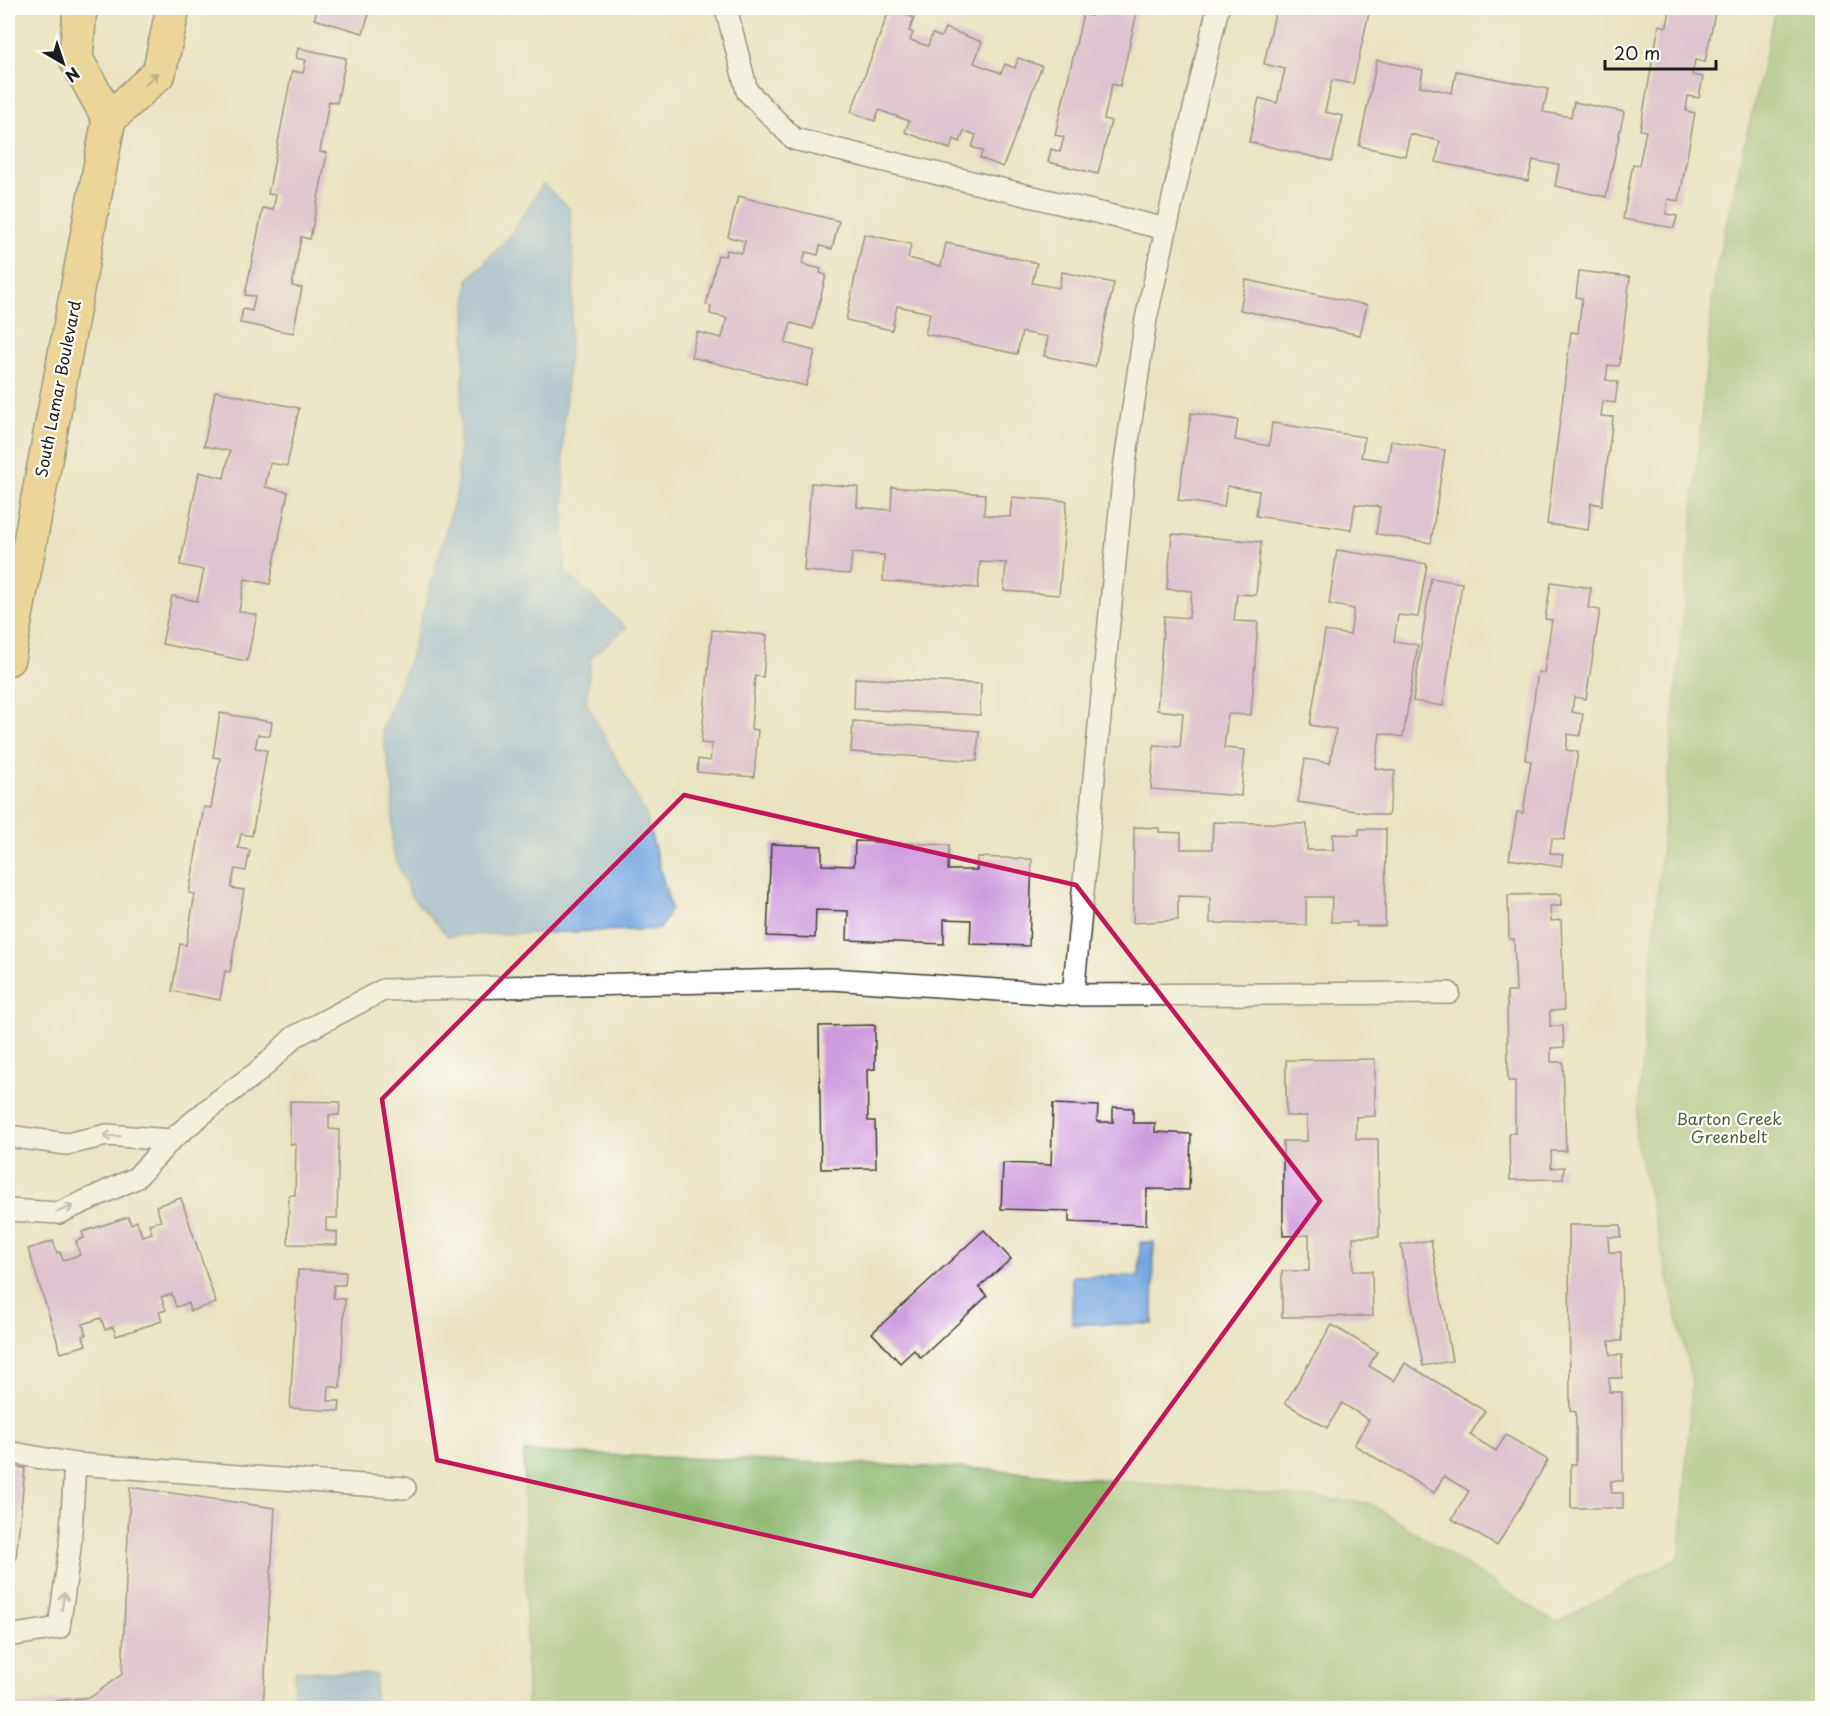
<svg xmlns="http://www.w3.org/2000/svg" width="1830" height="1716" viewBox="0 0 1830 1716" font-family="'Playpen Sans',sans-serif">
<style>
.forest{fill:#8cb76e;stroke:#546a45;stroke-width:1.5}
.water{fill:#75a6e0;stroke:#48617e;stroke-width:1.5}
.building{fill:#cf9bdf}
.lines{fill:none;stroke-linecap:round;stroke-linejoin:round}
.service-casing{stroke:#3b3a35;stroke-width:24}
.primary-casing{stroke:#3b3a35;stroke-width:36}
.service{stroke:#fff;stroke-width:21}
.primary{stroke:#f0c469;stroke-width:33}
.oneway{stroke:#867042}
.oneway2{stroke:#999}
.marked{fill:none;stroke:#c2185b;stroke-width:4.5;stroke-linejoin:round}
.labels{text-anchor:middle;stroke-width:4.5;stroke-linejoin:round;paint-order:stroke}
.street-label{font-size:16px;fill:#1c1c1c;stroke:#fdfcf7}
.park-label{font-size:16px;fill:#505d3f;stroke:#fdfcf7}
</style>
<rect width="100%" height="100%" fill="#fdfcf7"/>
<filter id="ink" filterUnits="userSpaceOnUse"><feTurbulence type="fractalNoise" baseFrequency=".0167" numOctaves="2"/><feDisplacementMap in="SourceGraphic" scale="12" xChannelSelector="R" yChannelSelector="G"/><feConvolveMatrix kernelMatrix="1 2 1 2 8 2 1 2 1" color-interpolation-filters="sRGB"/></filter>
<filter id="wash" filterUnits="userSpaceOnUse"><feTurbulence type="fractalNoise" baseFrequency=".008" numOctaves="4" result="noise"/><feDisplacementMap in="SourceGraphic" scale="24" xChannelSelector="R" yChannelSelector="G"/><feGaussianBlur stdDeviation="1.35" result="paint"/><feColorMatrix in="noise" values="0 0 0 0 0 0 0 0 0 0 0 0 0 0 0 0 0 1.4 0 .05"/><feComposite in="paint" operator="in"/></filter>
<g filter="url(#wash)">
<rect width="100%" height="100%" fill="#eae3c1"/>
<path class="forest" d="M1776,8h46v1700h-1295l-3,-256 457,17 388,34 187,120 124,-66 12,-175 -57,-246 80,-863z"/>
<g class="water">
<path d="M543,184l27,25 4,69 -11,163 2,131 61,56 -35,29 -5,45 59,111 26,96 -11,20 -212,7 -37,-40 -19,-46 1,-61 -11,-59 28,-72 47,-167 11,-211 41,-43z"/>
<path d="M1140,1242h14l-1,82h-81v-48h67z"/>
<path d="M295,1670l81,5 -2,33h-82z"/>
</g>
<g id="blocks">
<g class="building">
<path d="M318,8l11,1 42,-1 -8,25 -49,-14z"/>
<path d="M890,8l24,10 -5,13 4,2 -3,7 18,6 4,-12 9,3 4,-9 37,14 -8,21 27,10 4,-9 10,4 3,-10 24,8 -39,101 -23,-9 3,-7 -11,-4 4,-12 -12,-4 -4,11 -6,-3 -4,10 -45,-17 4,-11 -30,-11 -4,11 -24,-9z"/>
<path d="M1093,8h45l-18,78 -8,-2 -8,35 7,2 -13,53 -50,-12 3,-13 9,3 4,-15 -9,-2 28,-121 8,2z"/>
<path d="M1276,8h94l-17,76 -21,-4 -7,32 18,4 -11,45 -83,-19 10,-44 18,5 8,-34 -21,-5z"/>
<path d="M1670,8h46l-11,54 -10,-2 -3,15 11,2 -4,21 -11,-2 -2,15 9,2 -16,88 -11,-2 -2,15 11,2 -3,12 -51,-9 10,-55 6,1 7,-34 -6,-1 19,-105 8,2z"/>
<path d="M298,48l48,10 -9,45 -8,-2 -9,51 7,1 -17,86 -9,-2 -9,49 10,2 -9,45 -53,-10 3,-14 9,2 3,-15 -10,-1 18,-87 10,2 3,-15 -8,-1 24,-123 11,2 3,-13 -10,-2z"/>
<path d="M1377,60l46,10 -3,16 10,2 22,5 4,-22 92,18 -5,23 28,5 3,-15 50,10 -18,85 -51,-11 4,-21 -26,-5 -5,21 -92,-19 4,-21 -30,-7 -5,22 -46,-10z"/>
<path d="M738,196l101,25 -7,28 -12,-3 -2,9 -12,-3 -4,12 19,5 -1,4 6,2 -13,54 -22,-6 -6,20 30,8 -9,35 -115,-29 6,-25 25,6 5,-20 -17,-4 1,-8 -5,-1 12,-50 7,1 2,-6 15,3 3,-12 -17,-4z"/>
<path d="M864,234l47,10 -3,14 33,8 5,-23 91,20 -5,20 27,5 3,-16 52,11 -19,84 -51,-11 4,-19 -26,-5 -5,22 -92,-20 5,-21 -33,-7 -5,24 -46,-10z"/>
<path d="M1579,271l51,6 -11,89 -11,-1 -2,15 12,2 -3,21 -12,-2 -2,15 12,1 -11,88 -11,-2 -3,27 -41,-6 24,-192 7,1 4,-35 -6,-1z"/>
<path d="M1246,280l121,25 -7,30 -120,-25z"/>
<path d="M215,391l84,17 -12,58 -17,-3 -5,24 23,5 -18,92 -25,-5 -6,32 18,4 -10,46 -85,-17 10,-48 25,5 7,-31 -24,-5 19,-93 25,6 6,-27 -26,-5z"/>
<path d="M1191,413l47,7 -3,20 34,6 3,-23 93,14 -4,20 27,4 3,-20 54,9 -14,93 -55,-9 4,-27 -25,-3 -4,26 -95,-14 3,-25 -32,-5 -3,21 -46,-7z"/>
<path d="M811,483l47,4 -1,20 34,3 1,-23 93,7 -1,21 26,2 2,-20 55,4 -8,94 -55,-4 2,-28 -26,-1 -2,26 -95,-7 1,-26 -32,-2 -2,21 -46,-3z"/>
<path d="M1172,534l89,8 -5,53 -19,-1 -3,27 24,1 -7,93 -23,-1 -4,34 21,2 -4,46 -90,-7 3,-44 26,2 3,-34 -26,-3 7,-94 25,2 3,-27 -25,-2z"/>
<path d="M1337,550l90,14 -9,53 -20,-2 -4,26 24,4 -15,92 -23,-4 -5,35 20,3 -7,45 -90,-14 7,-43 25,4 6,-34 -26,-4 15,-94 25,4 4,-26 -25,-5z"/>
<path d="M1431,578l31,5 -19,123 -30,-5z"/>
<path d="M1551,582l40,6 -3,20 12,2 -14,89 -12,-2 -2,15 11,2 -3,22 -12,-2 -2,16 12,2 -14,88 -12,-2 -2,15 13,2 -2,12 -52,-8 8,-47 6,1 8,-52 -6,-1 13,-88 6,1 8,-53 -7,-1z"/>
<path d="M712,630l55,5 -4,42 -8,-1 -4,53 7,1 -4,47 -57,-5 1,-13 12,2 2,-17 -11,-1z"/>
<path d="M855,678l126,6 -1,31 -126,-6z"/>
<path d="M220,713l52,9 -2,14 -12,-2 -3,14 12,2 -15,86 -11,-2 -3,14 12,2 -4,21 -11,-2 -4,19 13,2 -14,82 -5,-1 -5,29 -48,-9 8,-47 6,1 9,-51 -6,-1 15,-86 7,1 9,-50 -7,-1z"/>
<path d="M853,721l126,10 -2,30 -126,-9z"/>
<path d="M1213,822l94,2v26h26v-16l26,1v-6h27l-1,97h-29l1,-4h-26l1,-25h-26v28l-96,-2v-26l-32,-1v24l-45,3 1,-96 25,1v4l22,1v16h31z"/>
<path d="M855,841l94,4 -1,25h29v-13l55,2 -3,87 -59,-2 1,-24 -27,-1v25l-97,-4 1,-29 -32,-1 -1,28 -48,-2 4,-92 51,2v19l32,1z"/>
<path d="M1561,894v12h-11l1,15 10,-1 3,90 -14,1v15h13l1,21 -13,1v14h12l3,89h-15v17l13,-1 -1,12 -53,1 -1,-47h6v-52h-7l-1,-89h9l-2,-53h-5l-1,-44z"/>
<path d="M875,1025v44l-8,1 1,51h7l1,47 -55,1 -2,-143z"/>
<path d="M1375,1059v57l-19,1v22h22l1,98h-26v34h19l1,45 -91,1v-46h27v-36l-26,1v-95h24v-25h-21v-56z"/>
<path d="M290,1101l50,1 -1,13h-10v14l10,1 -2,88h-11v13l11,1v13l-49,-1 1,-49h6l1,-51h-6z"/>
<path d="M1053,1104l45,2 -1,16h16v-15l20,1v15h22v9l36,2 -2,56 -42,-1 -1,36 -77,-3v-11l-68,-2 2,-46 48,2z"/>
<path d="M181,1198l35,105 -26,8 -2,-8 -12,4 -4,-13 -11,3 5,13 -7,2 3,9 -46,15 -3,-9 -8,3 -4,-12 -18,6 3,11 -3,1 3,9 -25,8 -33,-104 25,-8 4,12 3,-1 3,8 17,-5 -4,-14 8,-3 -2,-6 46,-15 3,7 6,-3 5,15 10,-3 -3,-9 12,-3 -5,-15z"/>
<path d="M1569,1225h52v12h-13l1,15h12l1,89h-13l1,14h12v23h-13v14h13l1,89h-12v12h12v15h-52v-44h5v-52l-6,-1z"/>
<path d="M984,1230l27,29 -32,28 8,9 -66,62 -7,-8 -14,13 -28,-30z"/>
<path d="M1431,1240l21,121 -29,5 -22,-121z"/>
<path d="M298,1270l48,2 -1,13h-11l-1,13 12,1 -5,89 -11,-2 -1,15h12l-1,10 -49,-3z"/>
<path d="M1332,1325l45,27 -8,14 25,15 11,-18 80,48 -15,24 26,16 10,-16 42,25 -51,86 -45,-27 17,-28 -25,-15 -10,17 -80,-48 15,-25 -27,-17 -15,25 -42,-25z"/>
<path d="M8,1467l17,1 -9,91h-8z"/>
<path d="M130,1487l145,21 -12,200h-255v-2l83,-9 31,-23z"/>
</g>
</g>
</g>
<g filter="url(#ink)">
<use href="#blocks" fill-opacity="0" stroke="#3b3a35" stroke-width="1.5"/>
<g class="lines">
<defs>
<g id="service">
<path d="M726,8l21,83 47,48 372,90"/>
<path d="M1073,995l51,-526 22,-150 32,-143 40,-168"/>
<path d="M8,1136l59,8 40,-9 64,5"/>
<path d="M8,1210l51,3 77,-35 35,-38 46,-38 42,-31 35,-34 89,-47 448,-11 242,16 376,-2"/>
<path d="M8,1452l67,12 330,24"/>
<path d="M8,1636l51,-8 11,-80 5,-84"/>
</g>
<g id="primary">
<path d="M80,8l-4,51 33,60"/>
<path d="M8,659l101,-540 50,-46 14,-65"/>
</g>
</defs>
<use href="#service" class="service-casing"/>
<use href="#primary" class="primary-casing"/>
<use href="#service" class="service"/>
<use href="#primary" class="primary"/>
</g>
<defs><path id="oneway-shaft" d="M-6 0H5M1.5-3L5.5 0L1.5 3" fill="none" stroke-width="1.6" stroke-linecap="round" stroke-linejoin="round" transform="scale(1.5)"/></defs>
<use class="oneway" href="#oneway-shaft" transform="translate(151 79) rotate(-44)"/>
<g class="oneway2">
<use href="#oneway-shaft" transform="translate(112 1136) rotate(-179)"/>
<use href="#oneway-shaft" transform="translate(65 1209) rotate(-20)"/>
<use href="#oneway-shaft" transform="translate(63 1601) rotate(-82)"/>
</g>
</g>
<path d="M0 0H1830V1716H0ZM684,795l392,90 244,316 -288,395 -595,-136 -55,-361z" fill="#eae3c1" fill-opacity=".55" fill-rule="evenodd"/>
<path class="marked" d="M684,795l392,90 244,316 -288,395 -595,-136 -55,-361z"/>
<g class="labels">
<g class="street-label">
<text transform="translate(58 389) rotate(-79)" y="6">South Lamar Boulevard</text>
</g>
<g class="park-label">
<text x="1729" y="1125">Barton Creek<tspan x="1729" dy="18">Greenbelt</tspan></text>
</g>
</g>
<rect width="1830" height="1716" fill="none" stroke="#fdfcf7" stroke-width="30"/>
<g transform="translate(63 63) rotate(141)" stroke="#fdfcf7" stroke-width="4.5" paint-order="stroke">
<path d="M0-4.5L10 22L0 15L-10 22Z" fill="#1c1c1c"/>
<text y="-9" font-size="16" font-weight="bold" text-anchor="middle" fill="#1c1c1c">N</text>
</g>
<path d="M1605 60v9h111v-9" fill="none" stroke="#1c1c1c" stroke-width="3"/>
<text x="1614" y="60" font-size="18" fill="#1c1c1c" stroke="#fdfcf7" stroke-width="4.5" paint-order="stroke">20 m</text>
</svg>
